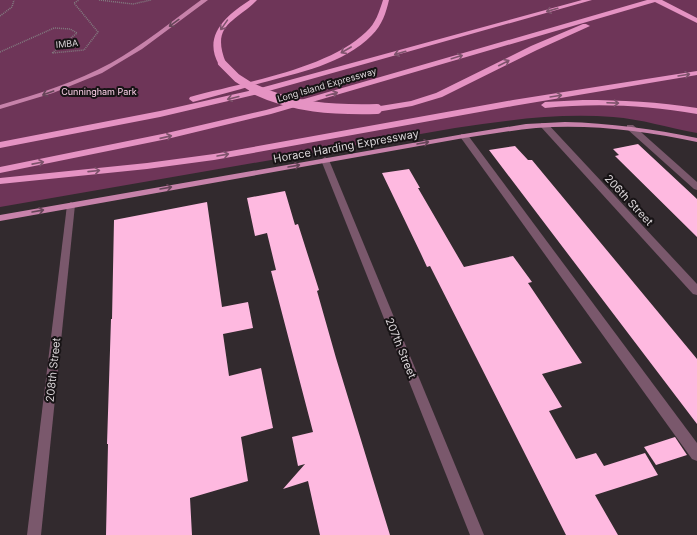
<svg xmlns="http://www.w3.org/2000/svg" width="697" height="535" viewBox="0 0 697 535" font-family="Inter,sans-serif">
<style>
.green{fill:#6e3558}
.building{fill:#feb9e0}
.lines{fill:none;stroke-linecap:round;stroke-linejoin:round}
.path{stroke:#837c80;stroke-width:1.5;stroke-dasharray:1 1;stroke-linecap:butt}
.service{fill:#7a586c;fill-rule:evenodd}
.minor{fill:#7a586c;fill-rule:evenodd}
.primary{fill:#c782aa;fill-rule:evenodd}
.motorway{fill:#e593c3;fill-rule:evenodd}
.motorway-bridge-far1{stroke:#e593c3;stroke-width:8}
.motorway-bridge{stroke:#e593c3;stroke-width:10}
.oneway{stroke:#7e536c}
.oneway2{stroke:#664558}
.labels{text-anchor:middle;stroke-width:4;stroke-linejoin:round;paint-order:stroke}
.far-street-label{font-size:9px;fill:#dad5d8;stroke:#171315}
.far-park-label{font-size:9px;fill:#fdd1e9;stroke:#171315}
.street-label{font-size:11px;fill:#dad5d8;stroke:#171315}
</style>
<rect width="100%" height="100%" fill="#322a2e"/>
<path class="green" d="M0,0h697v133c-28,-5 -56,-14 -84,-16 -54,-4 -105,3 -158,11l-455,79z"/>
<g class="building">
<path d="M638,144l59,55v38l-82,-81 4,-1 -6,-6z"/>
<path d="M515,146l13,14h4l165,199v65l-208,-274z"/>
<path d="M409,169l11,19h-2l46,79 49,-11 19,26 -4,1 54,80 -40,11 20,33 -13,4 27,48 20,-6 8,13 41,-13 13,22 -63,20 23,40h-52l-136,-269 -3,1 -6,-13 -39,-81z"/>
<path d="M285,191l10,34 3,-1 21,66 -2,1 19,67 54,177h-70l-12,-54 -25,8 22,-25 -7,2 -6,-29 21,-5 -42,-161 5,-1 -9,-37 -12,3 -8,-38z"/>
<path d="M207,202l15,105 26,-5 5,26 -30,6 6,42 32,-8 12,60 -32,9 7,44 -58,17 2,37h-86l2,-91h-1l4,-125h1l2,-99z"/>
<path d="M675,437l12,18 -31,10 -12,-18z"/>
</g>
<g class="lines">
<g class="path">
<path d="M99,0l34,4 18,-4"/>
<path d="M0,16l12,-9 2,-7"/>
<path d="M0,52l54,-24 16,1 7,4 -25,20 32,-3 14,-18 -24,-29 5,-3"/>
</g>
<g class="service">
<path d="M627,125h6l64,57v8l-3,-1 -67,-60z"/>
<path d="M461,134h6l230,309v18l-5,-2 -231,-321z"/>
</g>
<g class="minor">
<path d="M541,123h6l150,161v11l-4,-1 -152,-167z"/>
<path d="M325,157l4,3 155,375h-14l-149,-375z"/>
<path d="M71,202l4,3 -34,330h-14l40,-330z"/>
</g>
<g class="primary">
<path d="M201,0h7l-66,49 -40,24 -49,20 -53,16v-4c38,-11 76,-23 111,-42 32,-18 61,-42 90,-63z"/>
<path d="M565,122c45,1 88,7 132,16v4c-53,-11 -106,-18 -161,-14 -24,2 -48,7 -72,10l-464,83v-6l464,-81 62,-10z"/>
</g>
<g class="motorway">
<path d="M250,0h7c-21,22 -47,24 -31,63l-4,2h-3c-17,-30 8,-50 31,-65z"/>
<path d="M383,0h6c-3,13 -7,25 -17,35 -28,29 -74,38 -111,48 -23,7 -45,13 -68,19l-4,-3 1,-2c51,-14 138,-28 176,-65 10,-9 13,-20 17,-32z"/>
<path d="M582,0h10l-334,94 -98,23 -160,31v-6l160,-31 93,-21z"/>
<path d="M647,0h15l35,18v5l-42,-21 -384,112 -104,25 -167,34v-6l167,-34 99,-23z"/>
<path d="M583,24h3l4,2 -53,24 -95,47 -30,9 -35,6 -4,-3 1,-2 37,-6 25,-8 95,-47z"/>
<path d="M697,71v4l-184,31 -299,54 -67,9 -147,15v-6l147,-15 67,-9 299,-54z"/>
<path d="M583,100c38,0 76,2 114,8v6c-51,-9 -101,-11 -152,-6l-4,-3 4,-3z"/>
</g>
<path class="motorway-bridge-far1" d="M222,63l15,15 19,12"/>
<path class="motorway-bridge" d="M254,89c39,19 80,21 123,20"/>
</g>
<defs><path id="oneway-shaft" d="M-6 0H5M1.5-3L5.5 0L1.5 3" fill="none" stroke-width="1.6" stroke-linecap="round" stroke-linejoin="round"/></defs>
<g class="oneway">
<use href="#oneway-shaft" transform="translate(552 10) rotate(164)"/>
<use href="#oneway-shaft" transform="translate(224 25) rotate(125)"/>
<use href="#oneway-shaft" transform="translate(346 50) rotate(150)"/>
<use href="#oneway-shaft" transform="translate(400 53) rotate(164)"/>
<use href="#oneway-shaft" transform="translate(457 57) rotate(-17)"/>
<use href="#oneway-shaft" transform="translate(504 63) rotate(-27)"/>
<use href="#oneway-shaft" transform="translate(684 75) rotate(-9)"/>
<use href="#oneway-shaft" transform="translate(332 94) rotate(-16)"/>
<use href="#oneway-shaft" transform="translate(556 96) rotate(-9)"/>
<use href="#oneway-shaft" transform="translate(233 98) rotate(166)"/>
<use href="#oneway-shaft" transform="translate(613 103) rotate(2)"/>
<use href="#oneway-shaft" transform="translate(166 137) rotate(-13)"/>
<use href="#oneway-shaft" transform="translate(223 155) rotate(-10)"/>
<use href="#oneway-shaft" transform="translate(38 163) rotate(-11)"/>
<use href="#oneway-shaft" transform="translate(94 171) rotate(-6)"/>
</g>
<g class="oneway2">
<use href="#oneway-shaft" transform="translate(174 23) rotate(144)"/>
<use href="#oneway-shaft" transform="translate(48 93) rotate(160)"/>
<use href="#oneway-shaft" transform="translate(423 143) rotate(-10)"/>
<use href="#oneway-shaft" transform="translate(294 166) rotate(-10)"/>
<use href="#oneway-shaft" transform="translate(166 188) rotate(-10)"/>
<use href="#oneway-shaft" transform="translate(38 211) rotate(-10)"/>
</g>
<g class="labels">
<g class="far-street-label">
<text transform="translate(67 44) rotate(-5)" y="3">IMBA</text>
<text transform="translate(327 85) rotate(-16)" y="3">Long Island Expressway</text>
</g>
<g class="far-park-label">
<text x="99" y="95">Cunningham Park</text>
</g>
<g class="street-label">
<text transform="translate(346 146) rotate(-10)" y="4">Horace Harding Expressway</text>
<text transform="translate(629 200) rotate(47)" y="4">206th Street</text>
<text transform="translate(401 348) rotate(68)" y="4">207th Street</text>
<text transform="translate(53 370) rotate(-84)" y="4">208th Street</text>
</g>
</g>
</svg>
